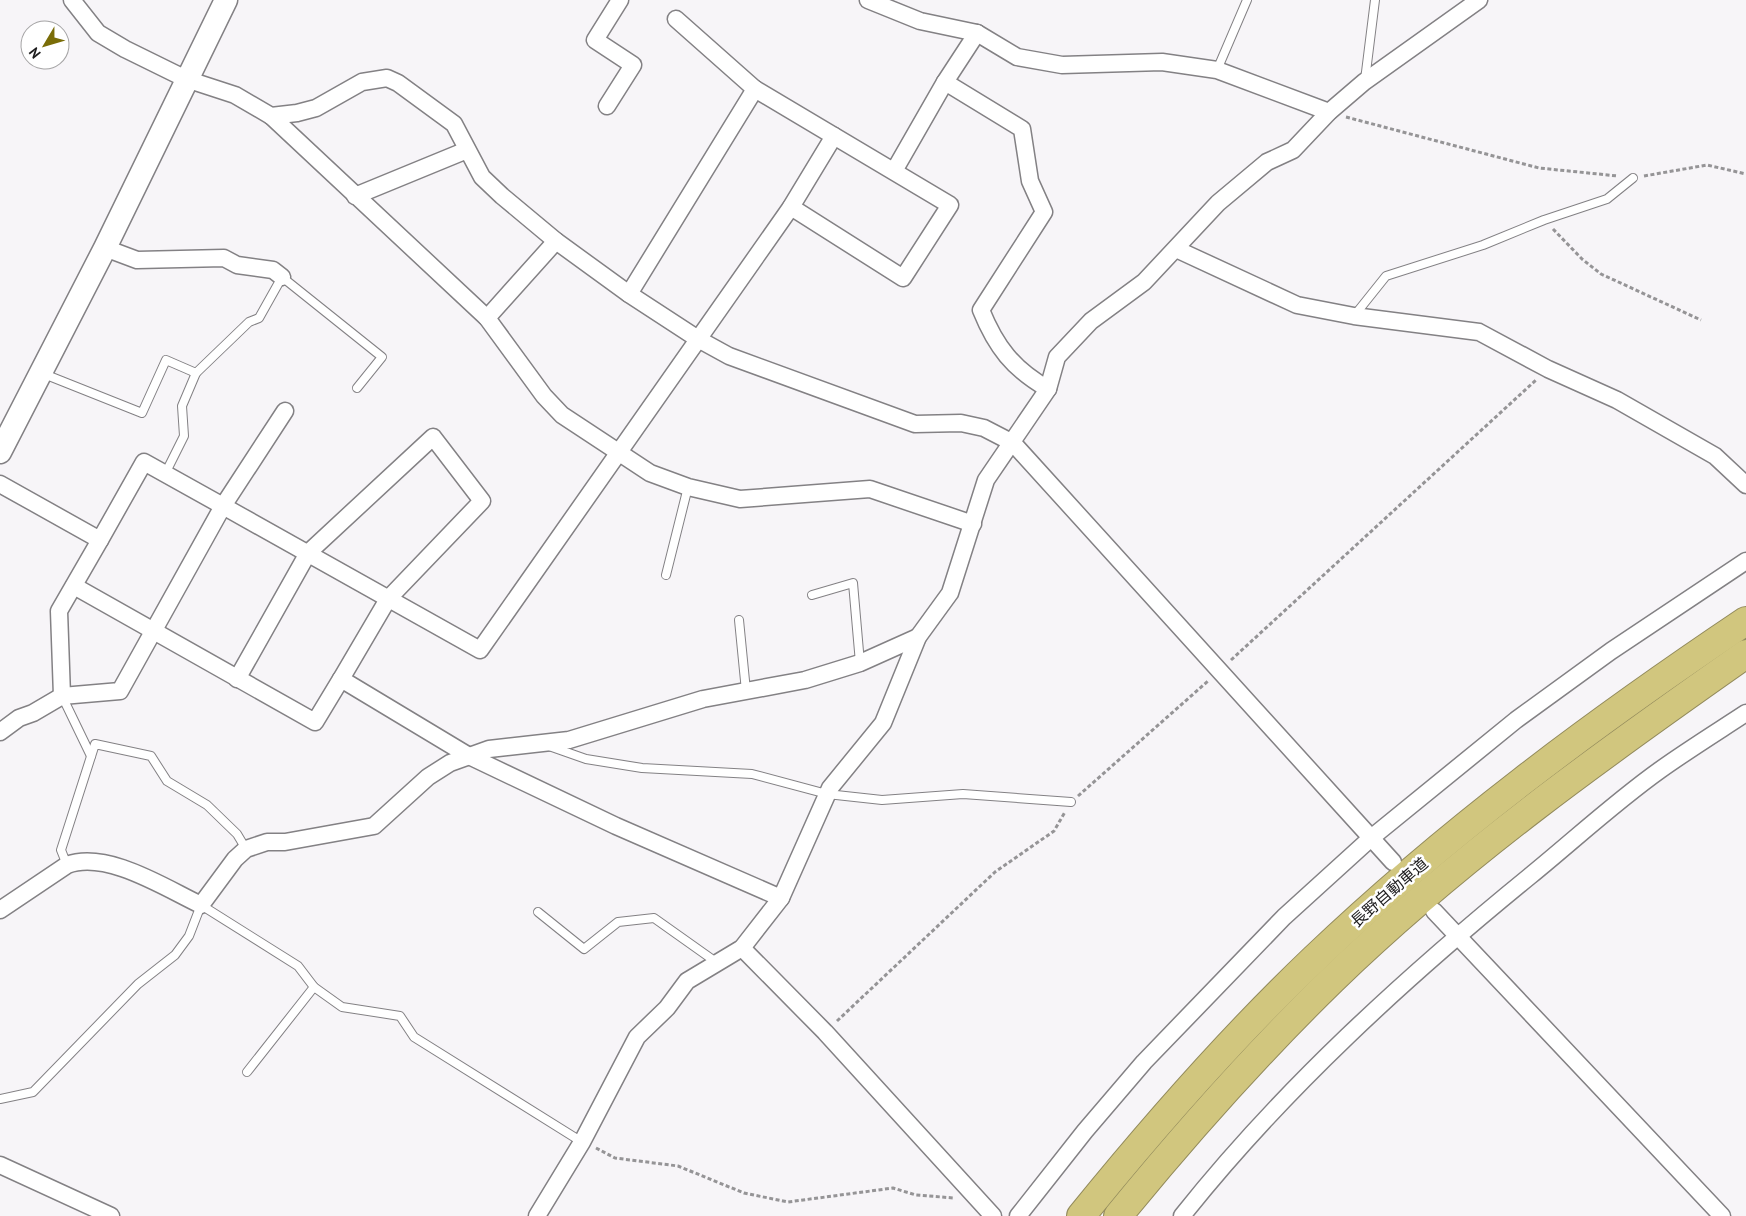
<svg xmlns="http://www.w3.org/2000/svg" width="1746" height="1216" viewBox="0 0 1746 1216" font-family="'PT Sans','Noto Sans JP',sans-serif">
<style>
.lines{fill:none;stroke-linecap:round;stroke-linejoin:round}
.lane-casing{stroke:#838184;stroke-width:10}
.street-casing{stroke:#838184;stroke-width:19}
.secondary-casing{stroke:#838184;stroke-width:25}
.highway-casing{stroke:#928a5c;stroke-width:30}
.path{stroke:#959496;stroke-width:3;stroke-dasharray:4 2.5;stroke-linecap:butt}
.lane{stroke:#fff;stroke-width:8}
.street{stroke:#fff;stroke-width:16}
.secondary{stroke:#fff;stroke-width:22}
.highway{stroke:#d1c67e;stroke-width:28}
.labels{text-anchor:middle;stroke-width:5;stroke-linejoin:round;paint-order:stroke}
.street-label{font-size:16px;fill:#1d1c1d;stroke:#fff}
</style>
<rect width="100%" height="100%" fill="#f7f5f8"/>
<g class="lines">
<defs>
<g id="lane">
<path d="M1217,70l30,-70"/>
<path d="M1365,80l10,-80"/>
<path d="M1354,316l32,-40 97,-31 61,-25 63,-21 26,-21"/>
<path d="M44,374l98,39 24,-53 30,13 53,-51 10,-4 23,-41 100,80 -25,31"/>
<path d="M165,474l19,-38 -2,-30 14,-33"/>
<path d="M666,575l22,-88"/>
<path d="M812,595l41,-12 7,80"/>
<path d="M739,620l7,71"/>
<path d="M62,696l29,60"/>
<path d="M549,746l37,13 56,9 110,6 75,20 55,6 81,-6 108,8"/>
<path d="M67,865l-6,-15 34,-106 56,12 16,25 40,24 30,29 9,15"/>
<path d="M538,912l46,37 34,-27 36,-4 62,44"/>
<path d="M247,1072l67,-85"/>
<path d="M0,1099l33,-7 105,-108 37,-29 14,-19 12,-31 97,61 16,21 28,20 58,9 14,21 168,105"/>
</g>
<g id="street">
<path d="M72,0l26,33 27,16 61,30 49,16 36,21 26,-3 19,-5 46,-26 25,-4 11,5 56,41 28,53 20,19 54,45 73,53 69,45 31,17 186,68 46,-1 23,5 29,15 380,419"/>
<path d="M868,0l52,21 57,12 40,24 45,8 100,-3 55,8 112,42"/>
<path d="M676,19l79,70"/>
<path d="M945,82l77,47 8,52 14,31 -63,98c15,37 32,59 67,79"/>
<path d="M607,106l26,-41 -38,-25 25,-40"/>
<path d="M271,116l216,202 57,78 18,19 88,58 38,14 52,12 130,-10 103,35"/>
<path d="M894,171l51,-89 32,-49"/>
<path d="M355,196l112,-46"/>
<path d="M791,207l112,71 47,-73 -116,-69"/>
<path d="M105,248l32,12 87,-2 13,7 36,5 9,7"/>
<path d="M1176,249l121,56 57,11 125,16 69,37 69,31 98,56 31,29"/>
<path d="M487,318l69,-77"/>
<path d="M285,411l-62,95 257,144 311,-443 43,-71 -79,-47 -126,205"/>
<path d="M0,484l100,56 44,-78 79,44 -103,185 -58,5 -29,17 -14,5 -19,14"/>
<path d="M74,586l241,136 26,-43 128,77 147,70 165,72"/>
<path d="M237,679l71,-126 125,-116 49,64 -94,98 -47,80"/>
<path d="M62,696l-3,-85 41,-71"/>
<path d="M0,910l67,-45c40,-15 98,23 134,40l34,-46 11,-10 21,-7h18l89,-16 54,-49 22,-14 39,-14 80,-9 134,-41 102,-19 55,-17 58,-26"/>
<path d="M1434,911l288,305"/>
<path d="M742,948l83,84 168,184"/>
<path d="M0,1165l111,51"/>
<path d="M537,1216l45,-74 55,-105 30,-29 20,-27 55,-33 39,-50 49,-110 53,-65 35,-86 32,-44 36,-113 62,-91 9,-32 34,-36 53,-39 74,-79 49,-41 26,-12 36,-38 35,-30 115,-82"/>
<path d="M1018,1216l67,-85 59,-69 140,-145 87,-79 145,-118 95,-69 135,-90"/>
<path d="M1182,1216c100,-126 224,-239 348,-340 43,-35 85,-74 130,-106 28,-20 57,-38 86,-57"/>
</g>
<path id="secondary" d="M0,452l105,-204 121,-248"/>
<g id="highway">
<path d="M1081,1216c73,-90 149,-177 233,-257 132,-126 280,-236 432,-338"/>
<path d="M1118,1216c67,-82 138,-162 214,-236 127,-123 270,-225 414,-326"/>
</g>
</defs>
<use href="#lane" class="lane-casing"/>
<use href="#street" class="street-casing"/>
<use href="#secondary" class="secondary-casing"/>
<use href="#highway" class="highway-casing"/>
<g class="path">
<path d="M1346,117l193,51 79,8"/>
<path d="M1644,176l63,-11 39,9"/>
<path d="M1553,229l29,30 19,15 100,46"/>
<path d="M1231,660l305,-280"/>
<path d="M1078,796l130,-115"/>
<path d="M837,1021l158,-149 59,-41 11,-19"/>
<path d="M596,1148l19,10 63,8 66,27 44,9 105,-14 23,7 38,3"/>
</g>
<use href="#lane" class="lane"/>
<use href="#street" class="street"/>
<use href="#secondary" class="secondary"/>
<use href="#highway" class="highway"/>
</g>
<g class="labels">
<g class="street-label">
<text transform="translate(1389 892) rotate(-41)" y="6">長野自動車道</text>
</g>
</g>
<g transform="translate(45 45) rotate(232)"><circle r="24" fill="#ffffff" stroke="#a5a4a5"/>
<path d="M0-4L9 19L0 12L-9 19Z" fill="#7a6d08"/>
<text y="-8" font-size="14" font-weight="bold" text-anchor="middle" fill="#1d1c1d">N</text>
</g>
</svg>
